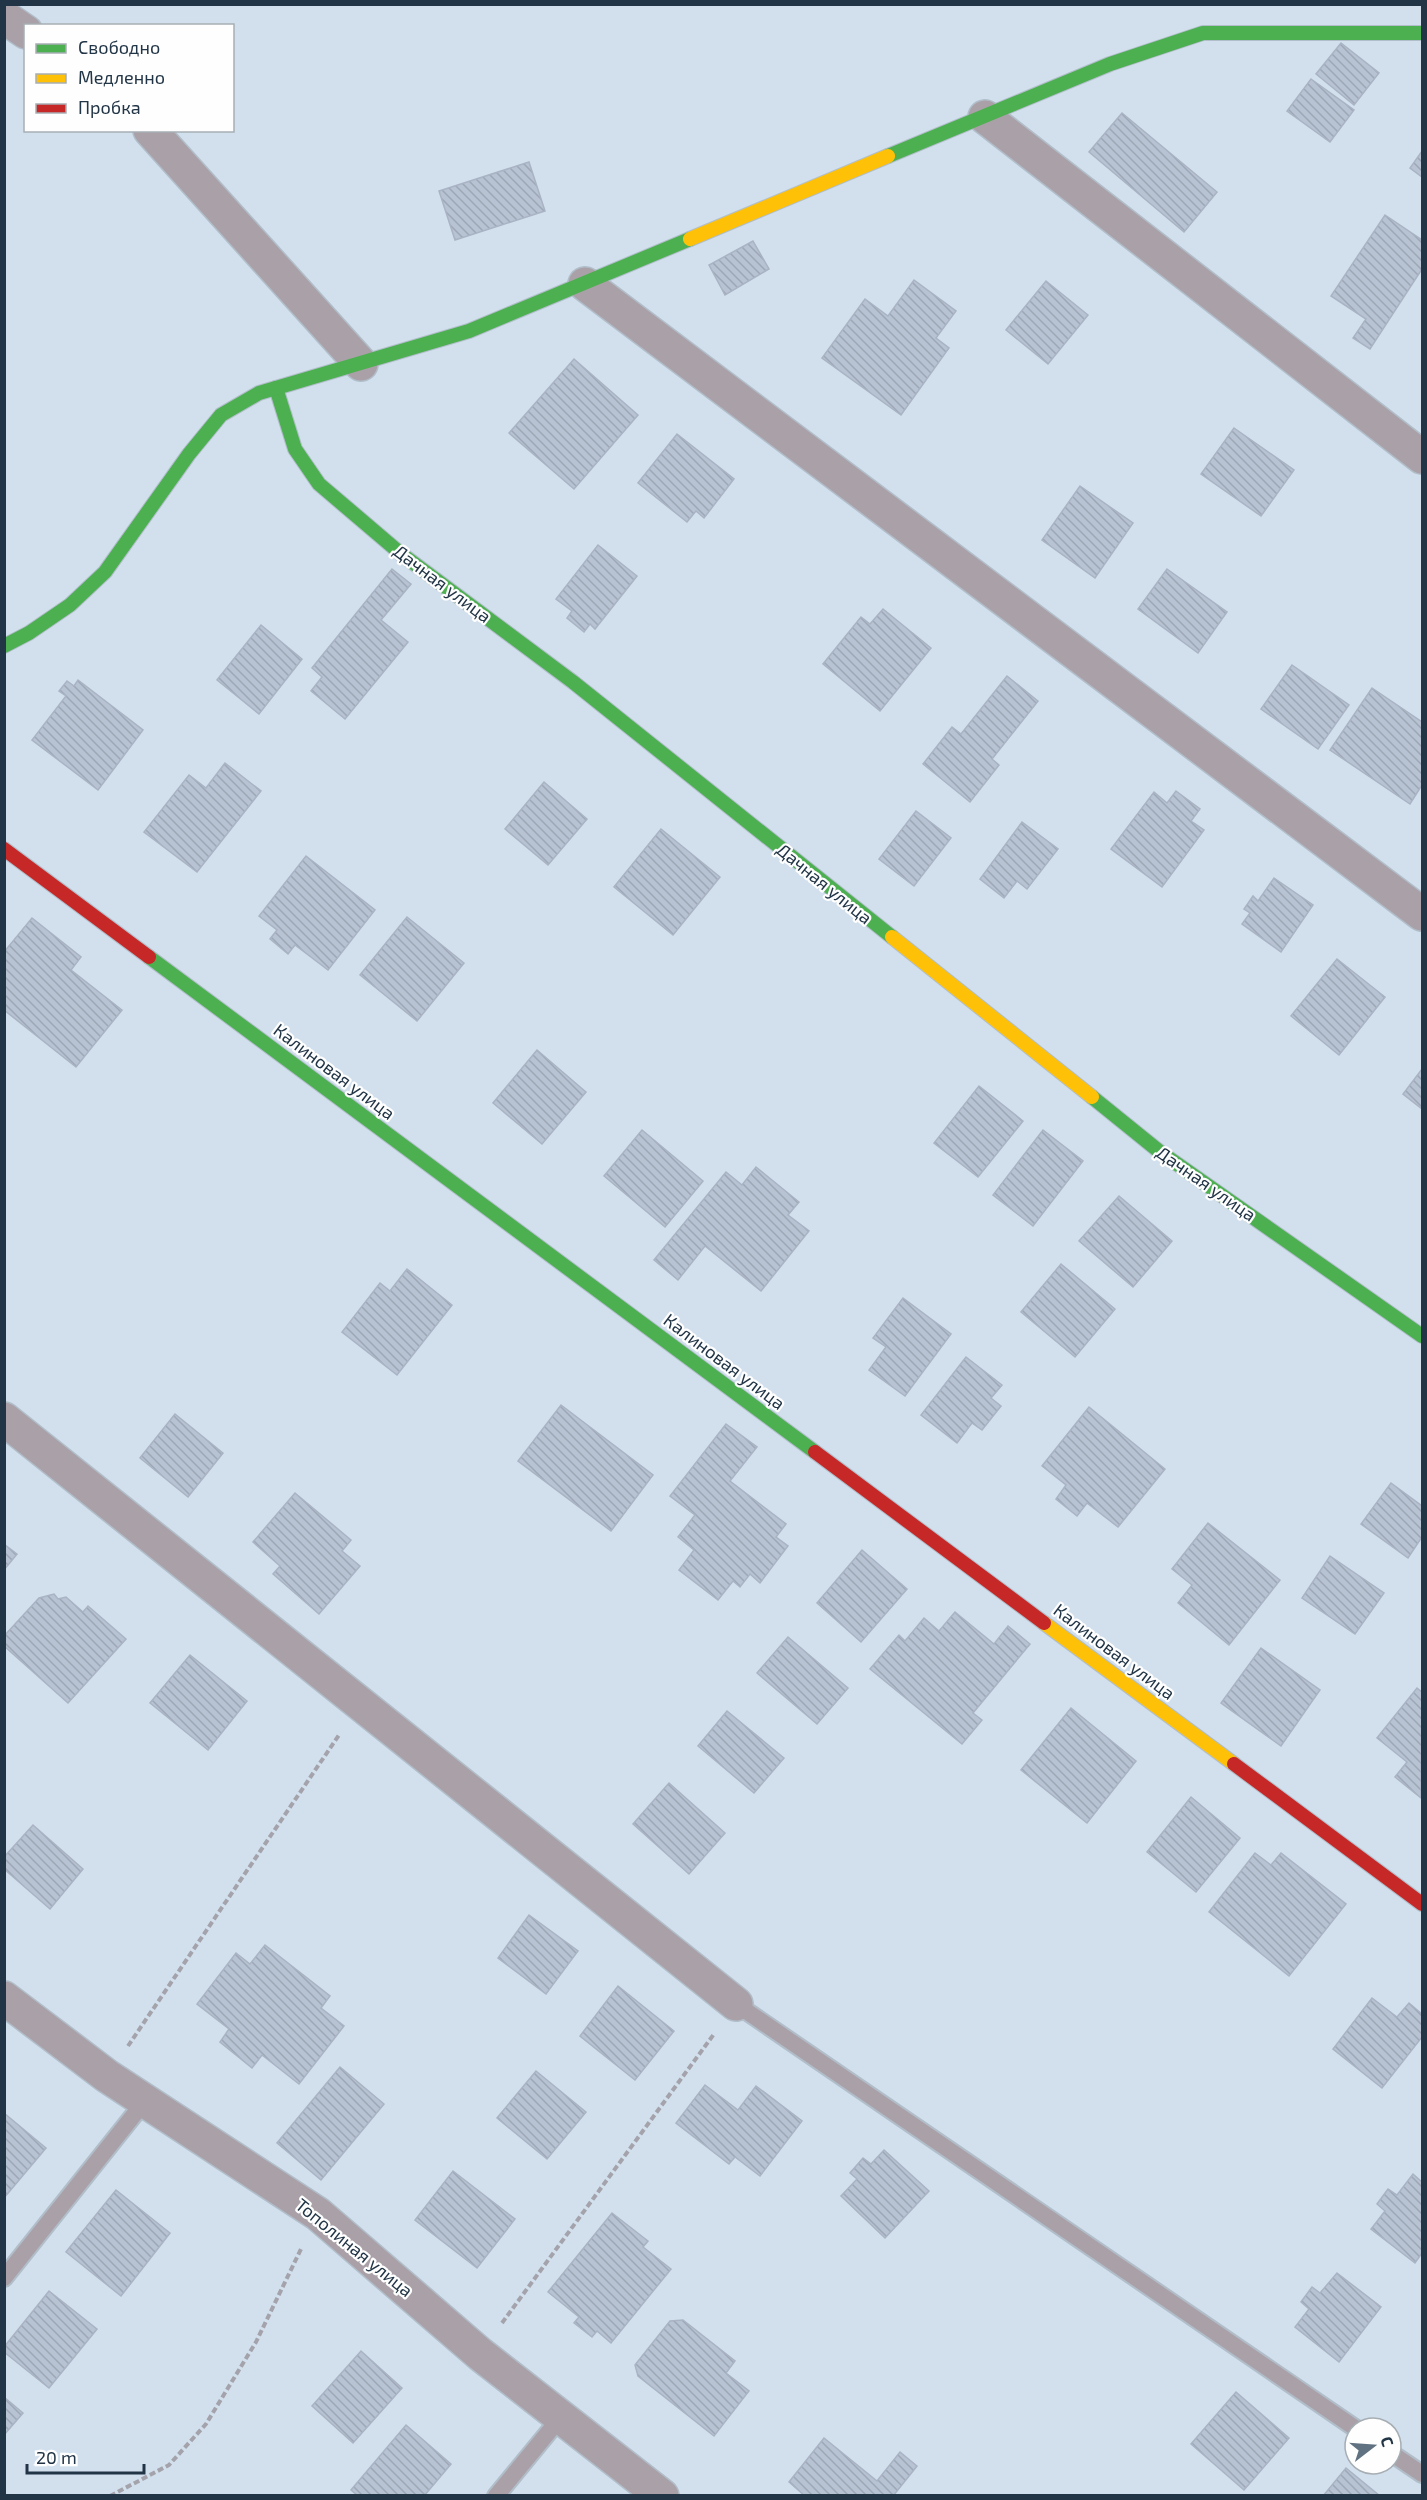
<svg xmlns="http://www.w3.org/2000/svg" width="1427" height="2500" viewBox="0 0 1427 2500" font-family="'Exo 2',sans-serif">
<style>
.building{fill:url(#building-back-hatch);stroke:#a9b3c3;stroke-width:1.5}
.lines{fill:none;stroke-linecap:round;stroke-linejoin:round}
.lane-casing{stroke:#b1beca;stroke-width:20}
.street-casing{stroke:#b1beca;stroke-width:36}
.fast-casing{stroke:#b1beca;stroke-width:16}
.slow-casing{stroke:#b1beca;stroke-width:16}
.jam-casing{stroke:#b1beca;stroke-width:16}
.path{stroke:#a4a3ab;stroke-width:4;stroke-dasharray:6 3;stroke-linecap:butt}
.lane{stroke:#aaa0a7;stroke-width:16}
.street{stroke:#aaa0a7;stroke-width:33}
.fast{stroke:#4caf50;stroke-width:14}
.slow{stroke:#ffc107;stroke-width:14}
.jam{stroke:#c62828;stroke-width:14}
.labels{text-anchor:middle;stroke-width:4.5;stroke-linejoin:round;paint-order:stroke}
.street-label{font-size:18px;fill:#223546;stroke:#fefefe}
</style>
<defs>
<pattern id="building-back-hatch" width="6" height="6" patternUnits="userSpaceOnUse" patternTransform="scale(1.5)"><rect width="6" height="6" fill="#b7c2d2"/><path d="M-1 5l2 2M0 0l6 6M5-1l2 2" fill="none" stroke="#9da7b6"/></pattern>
</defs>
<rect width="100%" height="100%" fill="#d2e0ee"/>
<g class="building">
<path d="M1341,43l38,30 -25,32 -38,-31z"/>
<path d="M1311,79l43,31 -24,32 -43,-31z"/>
<path d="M1122,113l95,79 -33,40 -95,-80z"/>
<path d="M1422,151v26l-12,-9z"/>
<path d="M529,162l16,49 -90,29 -16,-49z"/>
<path d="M1385,215l37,25v29l-52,80 -17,-11 13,-19 -35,-23z"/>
<path d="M753,241l16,28 -44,26 -16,-30z"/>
<path d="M914,280l42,31 -20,27 13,10 -48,67 -79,-57 43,-59 23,17z"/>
<path d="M1046,281l42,34 -40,49 -42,-34z"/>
<path d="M574,359l64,56 -64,74 -65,-56z"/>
<path d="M1234,428l60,42 -33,46 -60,-42z"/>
<path d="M677,434l57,45 -30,39 -8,-7 -9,11 -49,-39z"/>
<path d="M1080,486l53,37 -38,55 -53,-38z"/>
<path d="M598,545l39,31 -42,53 -5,-5 -6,8 -17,-14 5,-7 -16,-12z"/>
<path d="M392,569l19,15 -30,36 27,22 -63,77 -34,-28 11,-14 -10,-9z"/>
<path d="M1167,569l60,43 -29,41 -60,-44z"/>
<path d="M883,609l48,39 -51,63 -57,-47 38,-47 9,7z"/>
<path d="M261,625l41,34 -43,55 -42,-34z"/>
<path d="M1292,665l57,40 -31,44 -57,-40z"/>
<path d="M1007,676l31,25 -46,58 7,6 -29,37 -47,-38 29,-37 9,7z"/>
<path d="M78,680l65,50 -45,60 -66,-50 34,-44 -7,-5 8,-10 7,5z"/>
<path d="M1372,688l50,34v63l-12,19 -80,-54z"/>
<path d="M225,763l36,28 -64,81 -53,-40 45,-57 17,13z"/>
<path d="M544,782l43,37 -39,46 -43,-36z"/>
<path d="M1176,791l24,18 -9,12 13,9 -42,57 -51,-38 43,-57 13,11z"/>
<path d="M916,811l35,27 -37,48 -35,-27z"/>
<path d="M1022,822l36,27 -31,40 -10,-8 -13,17 -24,-19z"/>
<path d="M661,829l59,48 -47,58 -59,-48z"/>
<path d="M306,856l69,54 -47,60 -33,-25 -7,9 -18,-15 7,-9 -18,-14z"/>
<path d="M1274,878l39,27 -32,47 -39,-28 8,-11 -6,-4 9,-13 5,5z"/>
<path d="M407,917l57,46 -47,58 -57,-46z"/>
<path d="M32,918l49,39 -10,13 51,40 -46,57 -72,-57v-58z"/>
<path d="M1337,959l48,38 -46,58 -48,-39z"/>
<path d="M537,1050l49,42 -44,52 -49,-41z"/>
<path d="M1422,1069v40l-19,-15z"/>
<path d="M979,1086l44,35 -45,56 -44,-34z"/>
<path d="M642,1130l61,51 -38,46 -61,-51z"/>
<path d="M1043,1130l40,31 -50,65 -40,-31z"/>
<path d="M756,1167l43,35 -11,13 21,16 -48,60 -56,-45 -27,34 -24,-20 72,-88 16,13z"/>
<path d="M1119,1196l53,45 -39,46 -54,-46z"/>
<path d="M1061,1264l54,45 -40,48 -54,-45z"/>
<path d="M407,1269l45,36 -55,70 -55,-43 38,-49 10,8z"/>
<path d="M903,1298l48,36 -46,62 -36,-26 17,-23 -13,-9z"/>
<path d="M966,1357l36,28 -11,13 10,8 -19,24 -10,-7 -15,20 -36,-28z"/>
<path d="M561,1405l92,70 -42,56 -93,-70z"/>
<path d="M1089,1407l76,62 -47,58 -31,-24 -10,13 -21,-17 10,-14 -24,-19z"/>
<path d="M175,1414l48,39 -35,44 -48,-39z"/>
<path d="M726,1424l31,23 -27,34 56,43 -10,13 12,9 -28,37 -10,-9 -10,13 -7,-6 -15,19 -39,-30 15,-20 -16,-13 17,-22 -25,-19z"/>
<path d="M1391,1483l31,23v31l-14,21 -47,-34z"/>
<path d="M295,1493l56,47 -9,11 18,15 -41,48 -46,-40 7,-8 -27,-24z"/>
<path d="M1208,1523l72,57 -51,65 -51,-42 14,-18 -20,-16z"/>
<path d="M4,1544l13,10 -13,16z"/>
<path d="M862,1550l45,39 -46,53 -44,-39z"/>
<path d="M1330,1556l54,37 -29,41 -53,-36z"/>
<path d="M54,1594l4,5 8,-2 17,15 5,-6 38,33 -58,64 -64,-57v-10l35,-38z"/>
<path d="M955,1612l39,32 14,-18 22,18 -57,69 9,7 -20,24 -92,-75 29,-34 6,6 19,-23 15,13z"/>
<path d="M788,1637l60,51 -31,36 -60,-51z"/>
<path d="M1261,1648l59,42 -39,56 -60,-43z"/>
<path d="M190,1655l57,46 -39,49 -58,-47z"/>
<path d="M1417,1688l5,4 -1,106 -26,-21 12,-15 -30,-24z"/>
<path d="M1071,1708l65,53 -49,62 -66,-53z"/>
<path d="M727,1711l57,47 -30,35 -56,-47z"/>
<path d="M669,1783l56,50 -36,41 -56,-50z"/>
<path d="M1191,1797l49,41 -44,54 -49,-40z"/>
<path d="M33,1825l50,44 -33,40 -46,-40v-12z"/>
<path d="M1255,1853l16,12 10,-12 65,51 -57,72 -80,-64z"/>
<path d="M529,1915l49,36 -32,43 -48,-36z"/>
<path d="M265,1945l65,51 -9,12 23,18 -45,58 -37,-29 -10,13 -32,-26 9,-13 -32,-25 39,-51 14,11z"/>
<path d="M618,1986l56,45 -39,49 -55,-44z"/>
<path d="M1372,1998l25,19 12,-14 13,11v23l-40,51 -49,-39z"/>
<path d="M340,2067l44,37 -63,76 -44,-37z"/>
<path d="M536,2071l50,41 -39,47 -50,-41z"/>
<path d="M705,2085l33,25 18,-24 46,35 -42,55 -25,-19 -6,7 -53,-41z"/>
<path d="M4,2113l42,35 -42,50z"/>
<path d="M884,2150l45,41 -44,47 -44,-42 16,-17 -7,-6 13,-15 8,6z"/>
<path d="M453,2171l62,48 -38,49 -62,-48z"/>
<path d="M1413,2174l9,8v71l-7,10 -44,-34 14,-18 -8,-7 11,-15 9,6z"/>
<path d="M116,2190l54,43 -49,63 -55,-44z"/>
<path d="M612,2213l36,28 -5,6 28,22 -60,74 -14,-12 -5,6 -18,-14 5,-6 -31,-25z"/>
<path d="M1337,2273l44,34 -42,55 -44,-35 14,-18 -8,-7 11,-15 8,6z"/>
<path d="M49,2291l48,38 -48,59 -45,-36v-5z"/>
<path d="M683,2320l52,41 -9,12 23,18 -35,45 -76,-60 -3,-11 35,-44z"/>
<path d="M361,2351l41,37 -49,55 -41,-37z"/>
<path d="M1236,2392l53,46 -45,52 -53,-46z"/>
<path d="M4,2397l19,16 -19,22z"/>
<path d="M406,2425l45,39 -27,32h-66l-7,-6z"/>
<path d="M824,2438l53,43 23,-29 17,14 -24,30h-88l-16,-14z"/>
<path d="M1346,2468l34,28h-57z"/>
</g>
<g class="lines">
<defs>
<g id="lane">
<path d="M736,2004l619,424"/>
<path d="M4,2278l141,-177"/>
<path d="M1391,2453l31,21"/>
<path d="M496,2496l65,-79"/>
</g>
<g id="street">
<path d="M4,17l22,15"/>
<path d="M985,117l437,340"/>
<path d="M150,130l211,234"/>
<path d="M585,284l837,630"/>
<path d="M4,1419l732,585"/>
<path d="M4,1998l103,78 211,138 162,140 182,142"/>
</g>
<g id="fast">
<path d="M888,156l222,-92 93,-31h219"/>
<path d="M276,388l19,61 24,35 81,69 173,129 319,255"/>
<path d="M4,646l25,-13 41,-28 35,-33 84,-118 32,-39 38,-22 210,-62 221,-92"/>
<path d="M149,957l666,495"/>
<path d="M1092,1097l68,55 262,184"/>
</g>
<g id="slow">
<path d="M690,239l198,-83"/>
<path d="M892,937l200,160"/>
<path d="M1044,1623l190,141"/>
</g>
<g id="jam">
<path d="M4,849l145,108"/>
<path d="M815,1452l229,171"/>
<path d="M1234,1764l188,140"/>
</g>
</defs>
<use href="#lane" class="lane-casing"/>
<use href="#street" class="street-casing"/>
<use href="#fast" class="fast-casing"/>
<use href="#slow" class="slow-casing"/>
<use href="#jam" class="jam-casing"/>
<g class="path">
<path d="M128,2046l211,-311"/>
<path d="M502,2323l212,-289"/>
<path d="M110,2496l59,-31 37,-41 50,-82 46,-95"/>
</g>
<use href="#lane" class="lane"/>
<use href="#street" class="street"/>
<use href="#fast" class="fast"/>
<use href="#slow" class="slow"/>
<use href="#jam" class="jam"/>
</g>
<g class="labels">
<g class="street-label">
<text transform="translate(442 584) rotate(37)" y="6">Дачная улица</text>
<text transform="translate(824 884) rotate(39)" y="6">Дачная улица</text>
<text transform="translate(334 1072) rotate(37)" y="6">Калиновая улица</text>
<text transform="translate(1206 1184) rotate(35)" y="6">Дачная улица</text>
<text transform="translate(724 1362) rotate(37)" y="6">Калиновая улица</text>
<text transform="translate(1114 1652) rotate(37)" y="6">Калиновая улица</text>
<text transform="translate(354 2248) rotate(39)" y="6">Тополиная улица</text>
</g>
</g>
<rect width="1427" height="2500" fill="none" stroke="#223546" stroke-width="12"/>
<rect x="24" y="24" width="210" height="108" fill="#fefefe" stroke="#a6aeb4" stroke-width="1.5"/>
<rect x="36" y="44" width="30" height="9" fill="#4caf50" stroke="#a6aeb4" stroke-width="1.5"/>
<text x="78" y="54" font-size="18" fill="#223546">Свободно</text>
<rect x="36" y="74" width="30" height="9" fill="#ffc107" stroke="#a6aeb4" stroke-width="1.5"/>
<text x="78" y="84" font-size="18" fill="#223546">Медленно</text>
<rect x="36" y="104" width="30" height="9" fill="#c62828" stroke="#a6aeb4" stroke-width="1.5"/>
<text x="78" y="114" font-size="18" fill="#223546">Пробка</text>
<g transform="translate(1373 2446) rotate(73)"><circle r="28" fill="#fefefe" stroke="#a6aeb4" stroke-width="1.5"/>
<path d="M0-4.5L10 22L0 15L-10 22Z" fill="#607181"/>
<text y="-9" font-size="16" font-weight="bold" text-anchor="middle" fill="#223546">С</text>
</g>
<path d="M27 2464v9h117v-9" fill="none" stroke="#223546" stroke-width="3"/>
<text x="36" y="2464" font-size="18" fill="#223546" stroke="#fefefe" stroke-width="4.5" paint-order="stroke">20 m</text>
</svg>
